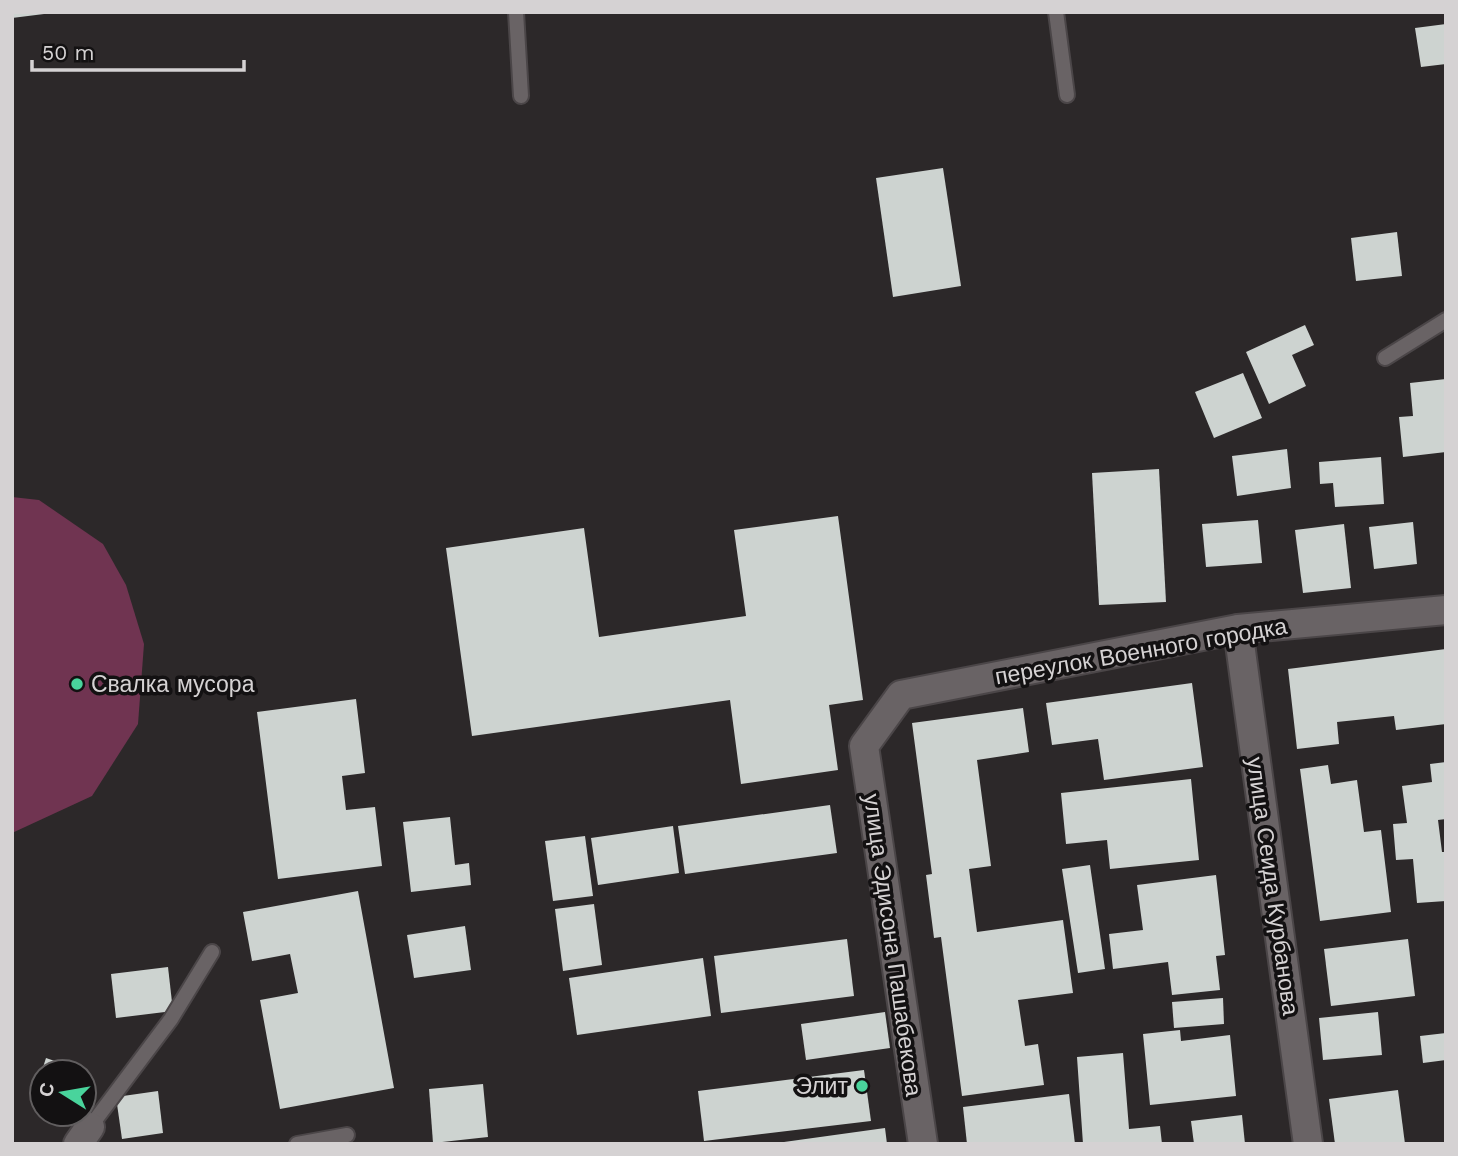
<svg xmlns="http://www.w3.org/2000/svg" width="1458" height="1156" viewBox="0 0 1458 1156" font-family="'Work Sans',sans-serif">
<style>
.green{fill:#703451}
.building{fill:#cdd3d0}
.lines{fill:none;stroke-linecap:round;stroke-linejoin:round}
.lane-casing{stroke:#4b4648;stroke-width:18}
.street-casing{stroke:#4b4648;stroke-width:32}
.lane{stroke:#696365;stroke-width:14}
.street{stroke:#696365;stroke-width:28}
.poi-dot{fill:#49d49c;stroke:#131112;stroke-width:2.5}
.labels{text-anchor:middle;stroke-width:7;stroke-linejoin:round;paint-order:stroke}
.street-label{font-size:23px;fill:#d5d2d3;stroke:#131112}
.poi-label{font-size:23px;fill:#d5d2d3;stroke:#131112;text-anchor:start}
</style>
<rect width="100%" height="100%" fill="#2c2829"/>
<path class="green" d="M12,497l27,3 64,44 23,41 18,59 -6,80 -46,72 -80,37z"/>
<g class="building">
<path d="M12,12h32v2l-32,4z"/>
<path d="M1446,24v40l-25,3 -6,-39z"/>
<path d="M943,168l18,118 -68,11 -17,-119z"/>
<path d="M1397,232l5,44 -46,5 -5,-43z"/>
<path d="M1305,325l9,20 -22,10 14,31 -37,18 -23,-52z"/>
<path d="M1243,373l19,45 -48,20 -19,-46z"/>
<path d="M1446,379v73l-43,5 -4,-40 14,-1 -3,-33z"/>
<path d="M1287,449l4,39 -54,8 -5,-40z"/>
<path d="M1381,457l3,47 -49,3 -2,-24 -13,1 -1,-22z"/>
<path d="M1159,469l7,133 -67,3 -7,-132z"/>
<path d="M838,516l25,184 -34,5 9,65 -97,14 -11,-84 -258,36 -26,-188 138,-20 15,109 147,-21 -12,-86z"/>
<path d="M1258,520l4,43 -56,4 -4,-43z"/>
<path d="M1413,522l4,42 -43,5 -5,-42z"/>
<path d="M1344,524l7,64 -48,5 -8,-63z"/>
<path d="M1446,649v75l-50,6 -2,-14 -57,6 2,22 -42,5 -9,-80z"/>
<path d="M1192,683l11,84 -99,13 -6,-41 -46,6 -6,-42z"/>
<path d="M356,699l9,74 -23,3 4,34 29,-3 7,59 -104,13 -21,-167z"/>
<path d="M1023,708l6,44 -52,8 14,106 -22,3 8,63 86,-12 10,73 -55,7 7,46 13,-2 6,41 -82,11 -21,-159 -7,1 -8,-63 6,-1 -20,-151z"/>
<path d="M1446,762v57l-8,1 4,32h4v49l-29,2 -4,-44 -17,1 -3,-36 14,-1 -5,-37 30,-4 -2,-18z"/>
<path d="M1328,765l3,19 26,-4 7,52 17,-2 10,82 -71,9 -20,-152z"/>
<path d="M1191,779l8,81 -89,9 -3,-29 -41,4 -5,-51z"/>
<path d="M830,805l7,48 -152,21 -7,-48z"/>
<path d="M450,817l5,48 14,-2 2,22 -60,7 -8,-70z"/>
<path d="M673,826l6,47 -81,12 -7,-47z"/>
<path d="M585,836l8,60 -40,5 -8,-60z"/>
<path d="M1090,865l15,104 -27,4 -16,-104z"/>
<path d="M1216,875l9,80 -9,1 4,34 -48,5 -4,-33 -55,7 -4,-35 34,-4 -6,-45z"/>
<path d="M358,891l36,197 -114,21 -20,-109 38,-7 -8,-39 -38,7 -9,-49z"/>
<path d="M594,904l8,61 -39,6 -8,-62z"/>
<path d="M465,926l6,44 -57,8 -7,-43z"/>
<path d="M847,939l7,57 -133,17 -7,-57z"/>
<path d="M1408,939l7,57 -84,10 -7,-57z"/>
<path d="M703,958l8,58 -134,19 -8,-57z"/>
<path d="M168,967l5,44 -57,7 -5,-44z"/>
<path d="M1223,998l1,26 -50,4 -2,-26z"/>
<path d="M885,1012l5,36 -84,12 -5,-36z"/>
<path d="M1378,1012l4,43 -59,5 -4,-42z"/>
<path d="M1180,1030l1,11 49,-6 6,61 -86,9 -7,-71z"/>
<path d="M1446,1033v27l-23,3 -3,-27z"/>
<path d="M1123,1053l6,76 31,-3 2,18h-79l-6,-87z"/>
<path d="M46,1058l41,14h-45v29l-9,-3z"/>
<path d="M864,1070l7,51 -167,20 -6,-50z"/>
<path d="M483,1084l5,53 -55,6 -4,-54z"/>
<path d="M1398,1090l7,54h-70l-6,-45z"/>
<path d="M158,1091l5,42 -41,6 -6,-42z"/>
<path d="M1069,1094l6,50h-108l-4,-37z"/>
<path d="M1242,1115l3,29h-51l-3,-23z"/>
<path d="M885,1128l2,16h-103v-2z"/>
</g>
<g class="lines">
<defs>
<g id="lane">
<path d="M516,12l5,84"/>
<path d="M1056,12l11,83"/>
<path d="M1385,358l61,-38"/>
<path d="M90,1127l81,-108 41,-67"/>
<path d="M297,1144l50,-9"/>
</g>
<g id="street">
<path d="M1238,629l70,515"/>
<path d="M78,1144l12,-17"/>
<path d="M923,1144l-59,-398 37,-51 337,-66 208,-19"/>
</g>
</defs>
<use href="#lane" class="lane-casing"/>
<use href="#street" class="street-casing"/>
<use href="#lane" class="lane"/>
<use href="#street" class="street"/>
</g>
<g class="poi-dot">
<circle cx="77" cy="684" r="7"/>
<circle cx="862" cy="1086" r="7"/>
</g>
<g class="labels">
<g class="street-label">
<text transform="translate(1141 651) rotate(-10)" y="8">переулок Военного городка</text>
<text transform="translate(1273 886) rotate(82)" y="8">улица Сеида Курбанова</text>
<text transform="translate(893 945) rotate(82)" y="8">улица Эдисона Пашабекова</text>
</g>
<g class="poi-label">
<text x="91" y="692">Свалка мусора</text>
<text x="848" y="1094" text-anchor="end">Элит</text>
</g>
</g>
<rect width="1458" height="1156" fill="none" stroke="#d5d2d3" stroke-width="28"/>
<g transform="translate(63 1093) rotate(281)"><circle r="33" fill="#131112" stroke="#615e5f" stroke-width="2"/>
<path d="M0-5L12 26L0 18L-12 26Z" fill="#49d49c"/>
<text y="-10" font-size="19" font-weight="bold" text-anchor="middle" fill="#d5d2d3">С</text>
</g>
<path d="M32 60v10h212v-10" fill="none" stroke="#d5d2d3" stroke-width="3.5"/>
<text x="42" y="60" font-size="21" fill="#d5d2d3" stroke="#131112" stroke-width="5" paint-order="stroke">50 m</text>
</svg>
